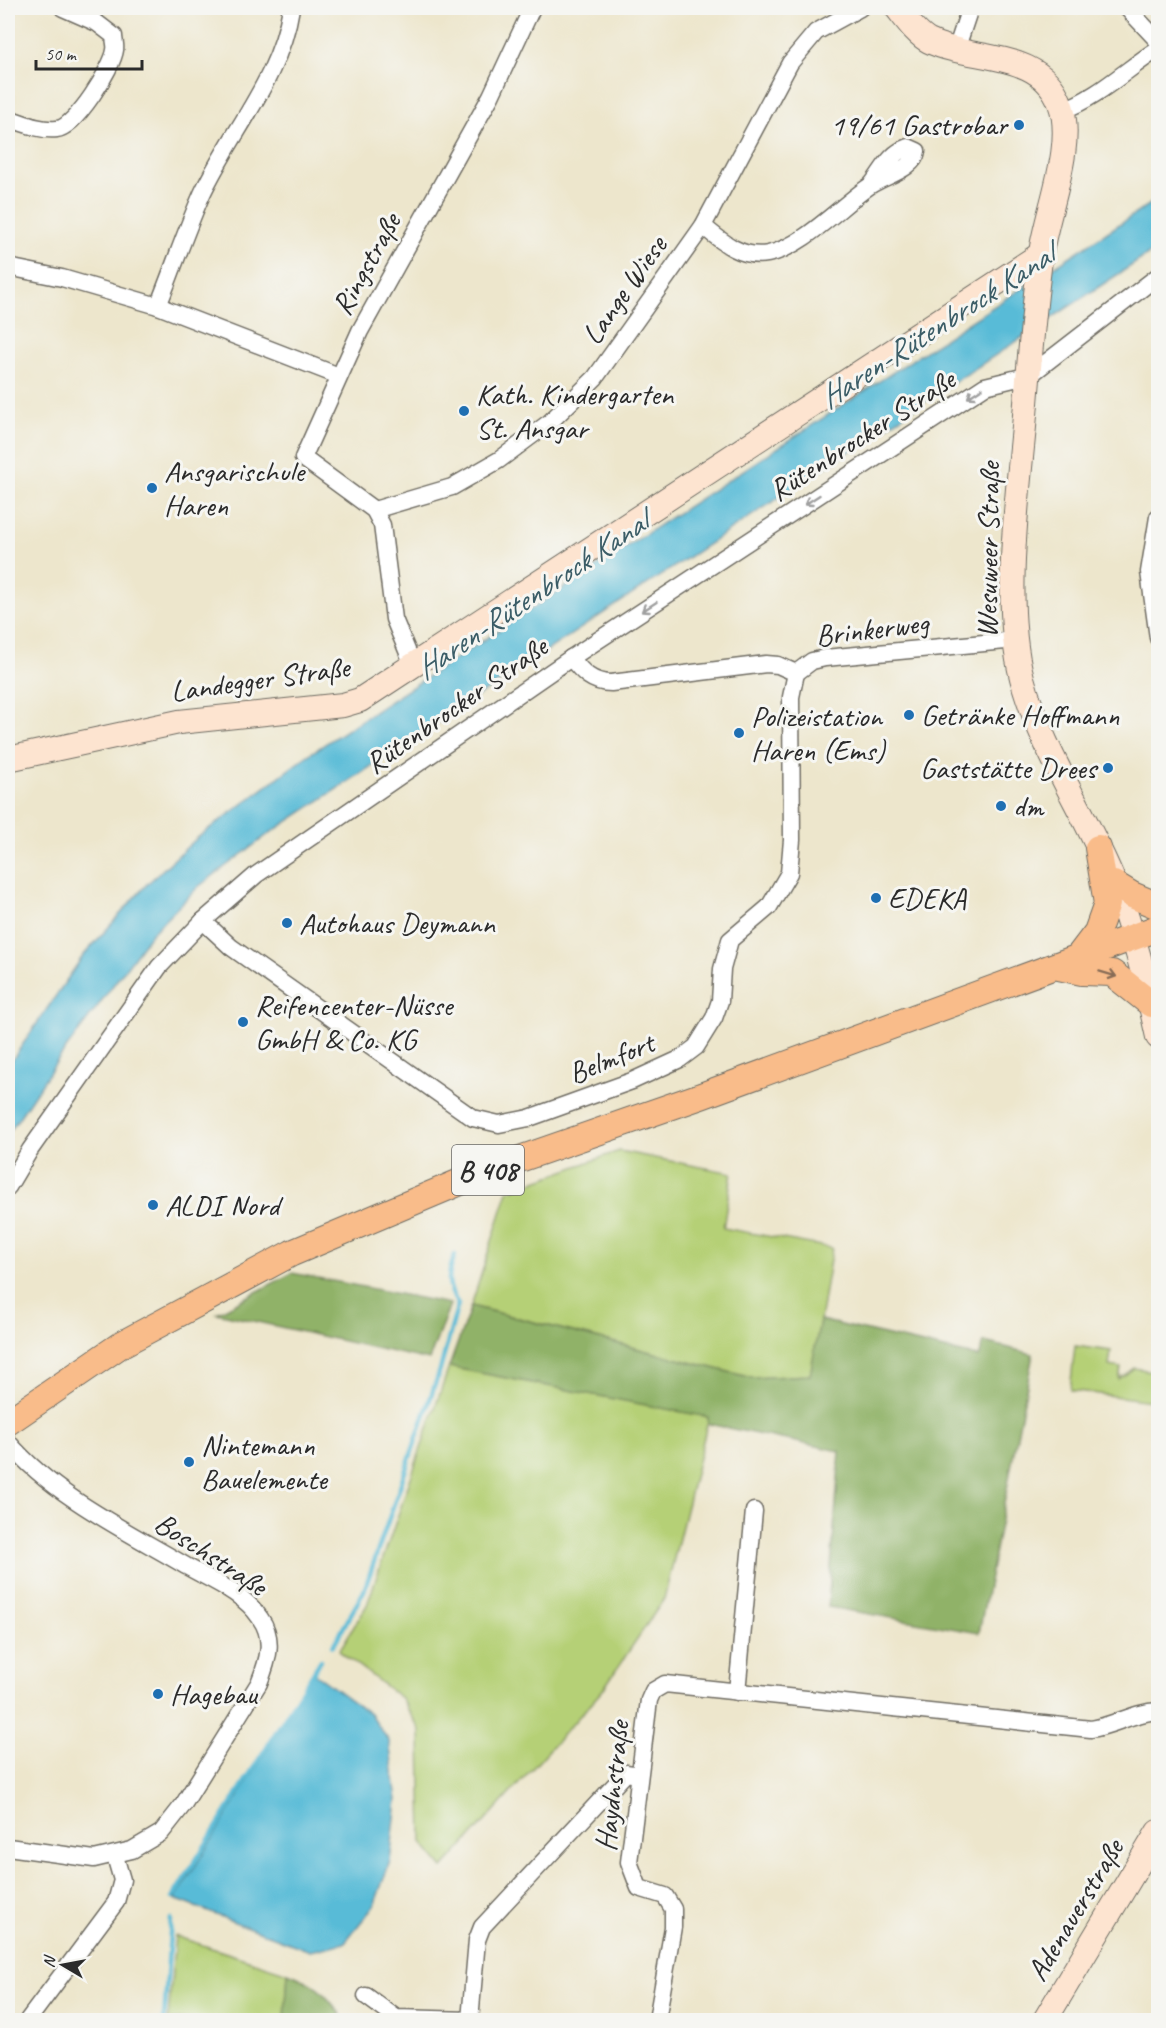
<svg xmlns="http://www.w3.org/2000/svg" width="1166" height="2028" viewBox="0 0 1166 2028" font-family="Caveat,sans-serif">
<style>
.green{fill:#b5d076;stroke:#707e50;stroke-width:1.5}
.forest{fill:#90b267;stroke:#5e6e49;stroke-width:1.5}
.water{fill:#59bbd7;stroke:#427381;stroke-width:1.5}
.lines{fill:none;stroke-linecap:round;stroke-linejoin:round}
.stream{stroke:#59bbd7;stroke-width:4.5}
.street-casing{stroke:#6f6c63;stroke-width:19}
.secondary-casing{stroke:#6f6c63;stroke-width:26}
.primary-casing{stroke:#6f6c63;stroke-width:28}
.street{stroke:#fff;stroke-width:16}
.secondary{stroke:#fde4d0;stroke-width:24}
.primary{stroke:#f9bc8a;stroke-width:26}
.oneway{stroke:#a0a0a0}
.oneway2{stroke:#886c56}
.poi-dot{fill:#1f6fb2;stroke:#f6f6f2;stroke-width:2}
.labels{text-anchor:middle;stroke-width:6;stroke-linejoin:round;paint-order:stroke}
.shield{fill:#f6f6f2;stroke:#686867;stroke-width:1.5}
.shield-label{font-size:28px;font-weight:bold;fill:#2b2b2b}
.poi-label{font-size:30px;fill:#2b2b2b;stroke:#f6f6f2;text-anchor:start}
.street-label{font-size:30px;fill:#2b2b2b;stroke:#f6f6f2}
.water-label{font-size:32px;font-style:italic;fill:#3b5d67;stroke:#f6f6f2}
</style>
<rect width="100%" height="100%" fill="#f6f6f2"/>
<filter id="ink" filterUnits="userSpaceOnUse"><feTurbulence type="fractalNoise" baseFrequency=".0167" numOctaves="2"/><feDisplacementMap in="SourceGraphic" scale="12" xChannelSelector="R" yChannelSelector="G"/><feConvolveMatrix kernelMatrix="1 2 1 2 8 2 1 2 1" color-interpolation-filters="sRGB"/></filter>
<filter id="wash" filterUnits="userSpaceOnUse"><feTurbulence type="fractalNoise" baseFrequency=".008" numOctaves="4" result="noise"/><feDisplacementMap in="SourceGraphic" scale="24" xChannelSelector="R" yChannelSelector="G"/><feGaussianBlur stdDeviation="1.35" result="paint"/><feColorMatrix in="noise" values="0 0 0 0 0 0 0 0 0 0 0 0 0 0 0 0 0 1.4 0 .05"/><feComposite in="paint" operator="in"/></filter>
<g filter="url(#wash)">
<rect width="100%" height="100%" fill="#ede6cc"/>
<g class="green">
<path d="M619,1151l113,22 -9,55 109,20 -21,127 -59,3 -281,-72 37,-115z"/>
<path d="M1075,1346l36,5 -2,15 12,2 -2,11 15,-11 24,4v30l-88,-12z"/>
<path d="M449,1367l260,50 -45,182 -62,92 -159,177 -21,-25 -2,-113 -19,-32 -62,-47 28,-46z"/>
<path d="M175,1936l113,37 -3,47h-117z"/>
</g>
<g class="forest">
<path d="M292,1273l158,31 -21,56 -212,-47z"/>
<path d="M471,1306l281,72 58,-3 10,-55 159,37 5,-15 49,12 -54,279 -151,-26 12,-156 -132,-27v-7l-259,-50z"/>
<path d="M288,1973c27,10 36,19 53,42l-5,5h-51z"/>
</g>
<g class="water">
<path d="M1158,199v49l-888,585 -72,54 -47,47 -94,127 -49,73v-68l75,-110 64,-72 49,-45 112,-84z"/>
<path d="M314,1673l56,41 19,27 8,59 -7,61 -16,45 -30,37 -34,8 -135,-52z"/>
</g>
<g class="lines">
<g class="stream">
<path d="M333,1646l31,-55 76,-221 18,-66c-12,-18 -11,-29 -3,-49"/>
<path d="M173,1897l148,-237"/>
<path d="M164,2020l7,-101"/>
</g>
</g>
</g>
<g filter="url(#ink)">
<g class="lines">
<defs>
<g id="street">
<path d="M291,8c-11,71 -59,122 -89,186 -16,36 -29,75 -44,112l181,70"/>
<path d="M1127,8l31,33"/>
<path d="M956,50l14,-42"/>
<path d="M1063,110c33,-11 65,-42 95,-61"/>
<path d="M8,118c15,5 32,13 49,11 18,-1 56,-62 58,-79 1,-4 -1,-10 -1,-14l-17,-13 -34,-15"/>
<path d="M703,226c18,15 38,33 65,28 35,-7 72,-48 103,-69 13,-9 44,-16 46,-34l-9,-4c-19,7 -24,22 -36,37"/>
<path d="M8,267l54,11 96,28"/>
<path d="M374,510l78,-23 47,-27 51,-38 45,-44 108,-152 87,-163 26,-31 44,-24"/>
<path d="M1158,517l-9,55 9,66"/>
<path d="M571,658c11,14 21,25 40,25l155,-19 12,1 18,8 16,-12 13,-3 191,-18"/>
<path d="M413,665l-19,-46 -12,-94 -8,-15 -71,-52 57,-127 131,-235 41,-88"/>
<path d="M203,921l28,26 242,171 26,6 30,-6 103,-37 48,-22 16,-12 18,-29 6,-17 2,-32 8,-29 39,-33 20,-34 3,-33 -1,-143 5,-24"/>
<path d="M8,1187l22,-37 129,-183 44,-46 53,-46 315,-217 414,-272 45,-11 128,-99"/>
<path d="M8,1442c46,54 117,88 178,124 25,14 58,27 74,52 15,21 8,43 -1,65l-76,122 -22,28 -29,17 -38,9 -86,-12"/>
<path d="M737,1692l17,-181"/>
<path d="M366,1996l30,22 74,2"/>
<path d="M28,2020l88,-118 6,-22 -7,-24"/>
<path d="M470,2020l7,-80 5,-13 144,-154 13,2"/>
<path d="M657,2020l16,-93v-18l-8,-13 -26,-8 -10,-26 20,-162 4,-9 12,-7 426,45c24,-4 44,-17 67,-18"/>
</g>
<g id="secondary">
<path d="M897,8c9,11 19,26 32,33 43,21 111,8 131,62 16,41 -13,107 -19,150 -8,57 -12,116 -17,174 -7,74 -21,179 -2,251 19,71 63,134 91,202 21,51 33,103 45,157"/>
<path d="M8,759l171,-37 164,-17 17,-5 681,-446"/>
<path d="M1045,2020l113,-188"/>
</g>
<g id="primary">
<path d="M1114,884l18,11 26,11"/>
<path d="M1078,957l19,-25 10,-28 -9,-56"/>
<path d="M1059,967l23,5 30,1 39,31"/>
<path d="M8,1422l114,-78 170,-91 199,-84 210,-73 457,-168"/>
</g>
</defs>
<use href="#street" class="street-casing"/>
<use href="#secondary" class="secondary-casing"/>
<use href="#primary" class="primary-casing"/>
<use href="#street" class="street"/>
<use href="#secondary" class="secondary"/>
<use href="#primary" class="primary"/>
</g>
<defs><path id="oneway-shaft" d="M-6 0H5M1.5-3L5.5 0L1.5 3" fill="none" stroke-width="1.6" stroke-linecap="round" stroke-linejoin="round" transform="scale(1.5)"/></defs>
<g class="oneway">
<use href="#oneway-shaft" transform="translate(975 393) rotate(147)"/>
<use href="#oneway-shaft" transform="translate(812 500) rotate(147)"/>
<use href="#oneway-shaft" transform="translate(649 607) rotate(147)"/>
</g>
<use class="oneway2" href="#oneway-shaft" transform="translate(1108 974) rotate(17)"/>
</g>
<g class="poi-dot">
<circle cx="1019" cy="125" r="6"/>
<circle cx="464" cy="411" r="6"/>
<circle cx="152" cy="488" r="6"/>
<circle cx="909" cy="715" r="6"/>
<circle cx="739" cy="733" r="6"/>
<circle cx="1108" cy="768" r="6"/>
<circle cx="1001" cy="806" r="6"/>
<circle cx="876" cy="898" r="6"/>
<circle cx="287" cy="923" r="6"/>
<circle cx="243" cy="1022" r="6"/>
<circle cx="153" cy="1205" r="6"/>
<circle cx="189" cy="1462" r="6"/>
<circle cx="158" cy="1694" r="6"/>
</g>
<g class="labels">
<rect class="shield" x="452" y="1145" width="72" height="50" rx="4.5"/>
<g class="shield-label">
<text x="488" y="1180">B 408</text>
</g>
<g class="poi-label">
<text x="1007" y="135" text-anchor="end">19/61 Gastrobar</text>
<text x="476" y="404">Kath. Kindergarten<tspan x="476" dy="34">St. Ansgar</tspan></text>
<text x="164" y="481">Ansgarischule<tspan x="164" dy="34">Haren</tspan></text>
<text x="921" y="725">Getränke Hoffmann</text>
<text x="751" y="726">Polizeistation<tspan x="751" dy="34">Haren (Ems)</tspan></text>
<text x="1096" y="778" text-anchor="end">Gaststätte Drees</text>
<text x="1013" y="816">dm</text>
<text x="888" y="908">EDEKA</text>
<text x="299" y="933">Autohaus Deymann</text>
<text x="255" y="1015">Reifencenter-Nüsse<tspan x="255" dy="34">GmbH &amp; Co. KG</tspan></text>
<text x="165" y="1215">ALDI Nord</text>
<text x="201" y="1455">Nintemann<tspan x="201" dy="34">Bauelemente</tspan></text>
<text x="170" y="1704">Hagebau</text>
</g>
<g class="street-label">
<text transform="translate(366 264) rotate(-61)" y="10">Ringstraße</text>
<text transform="translate(624 290) rotate(-55)" y="10">Lange Wiese</text>
<text transform="translate(862 435) rotate(-33)" y="10">Rütenbrocker Straße</text>
<text transform="translate(988 550) rotate(-89)" y="10">Wesuweer Straße</text>
<text transform="translate(872 629) rotate(-7)" y="10">Brinkerweg</text>
<text transform="translate(260 679) rotate(-8)" y="10">Landegger Straße</text>
<text transform="translate(456 705) rotate(-35)" y="10">Rütenbrocker Straße</text>
<text transform="translate(611 1058) rotate(-22)" y="10">Belmfort</text>
<text transform="translate(211 1554) rotate(33)" y="10">Boschstraße</text>
<text transform="translate(612 1786) rotate(-84)" y="10">Haydnstraße</text>
<text transform="translate(1075 1910) rotate(-59)" y="10">Adenauerstraße</text>
</g>
<g class="water-label">
<text transform="translate(936 326) rotate(-33)" y="11">Haren-Rütenbrock Kanal</text>
<text transform="translate(531 595) rotate(-34)" y="11">Haren-Rütenbrock Kanal</text>
</g>
</g>
<rect width="1166" height="2028" fill="none" stroke="#f6f6f2" stroke-width="30"/>
<g transform="translate(63 1965) rotate(280)" stroke="#f6f6f2" stroke-width="4.5" paint-order="stroke">
<path d="M0-4.5L10 22L0 15L-10 22Z" fill="#2b2b2b"/>
<text y="-9" font-size="16" font-weight="bold" text-anchor="middle" fill="#2b2b2b">N</text>
</g>
<path d="M36 60v9h106v-9" fill="none" stroke="#2b2b2b" stroke-width="3"/>
<text x="45" y="60" font-size="18" fill="#2b2b2b" stroke="#f6f6f2" stroke-width="4.5" paint-order="stroke">50 m</text>
</svg>
